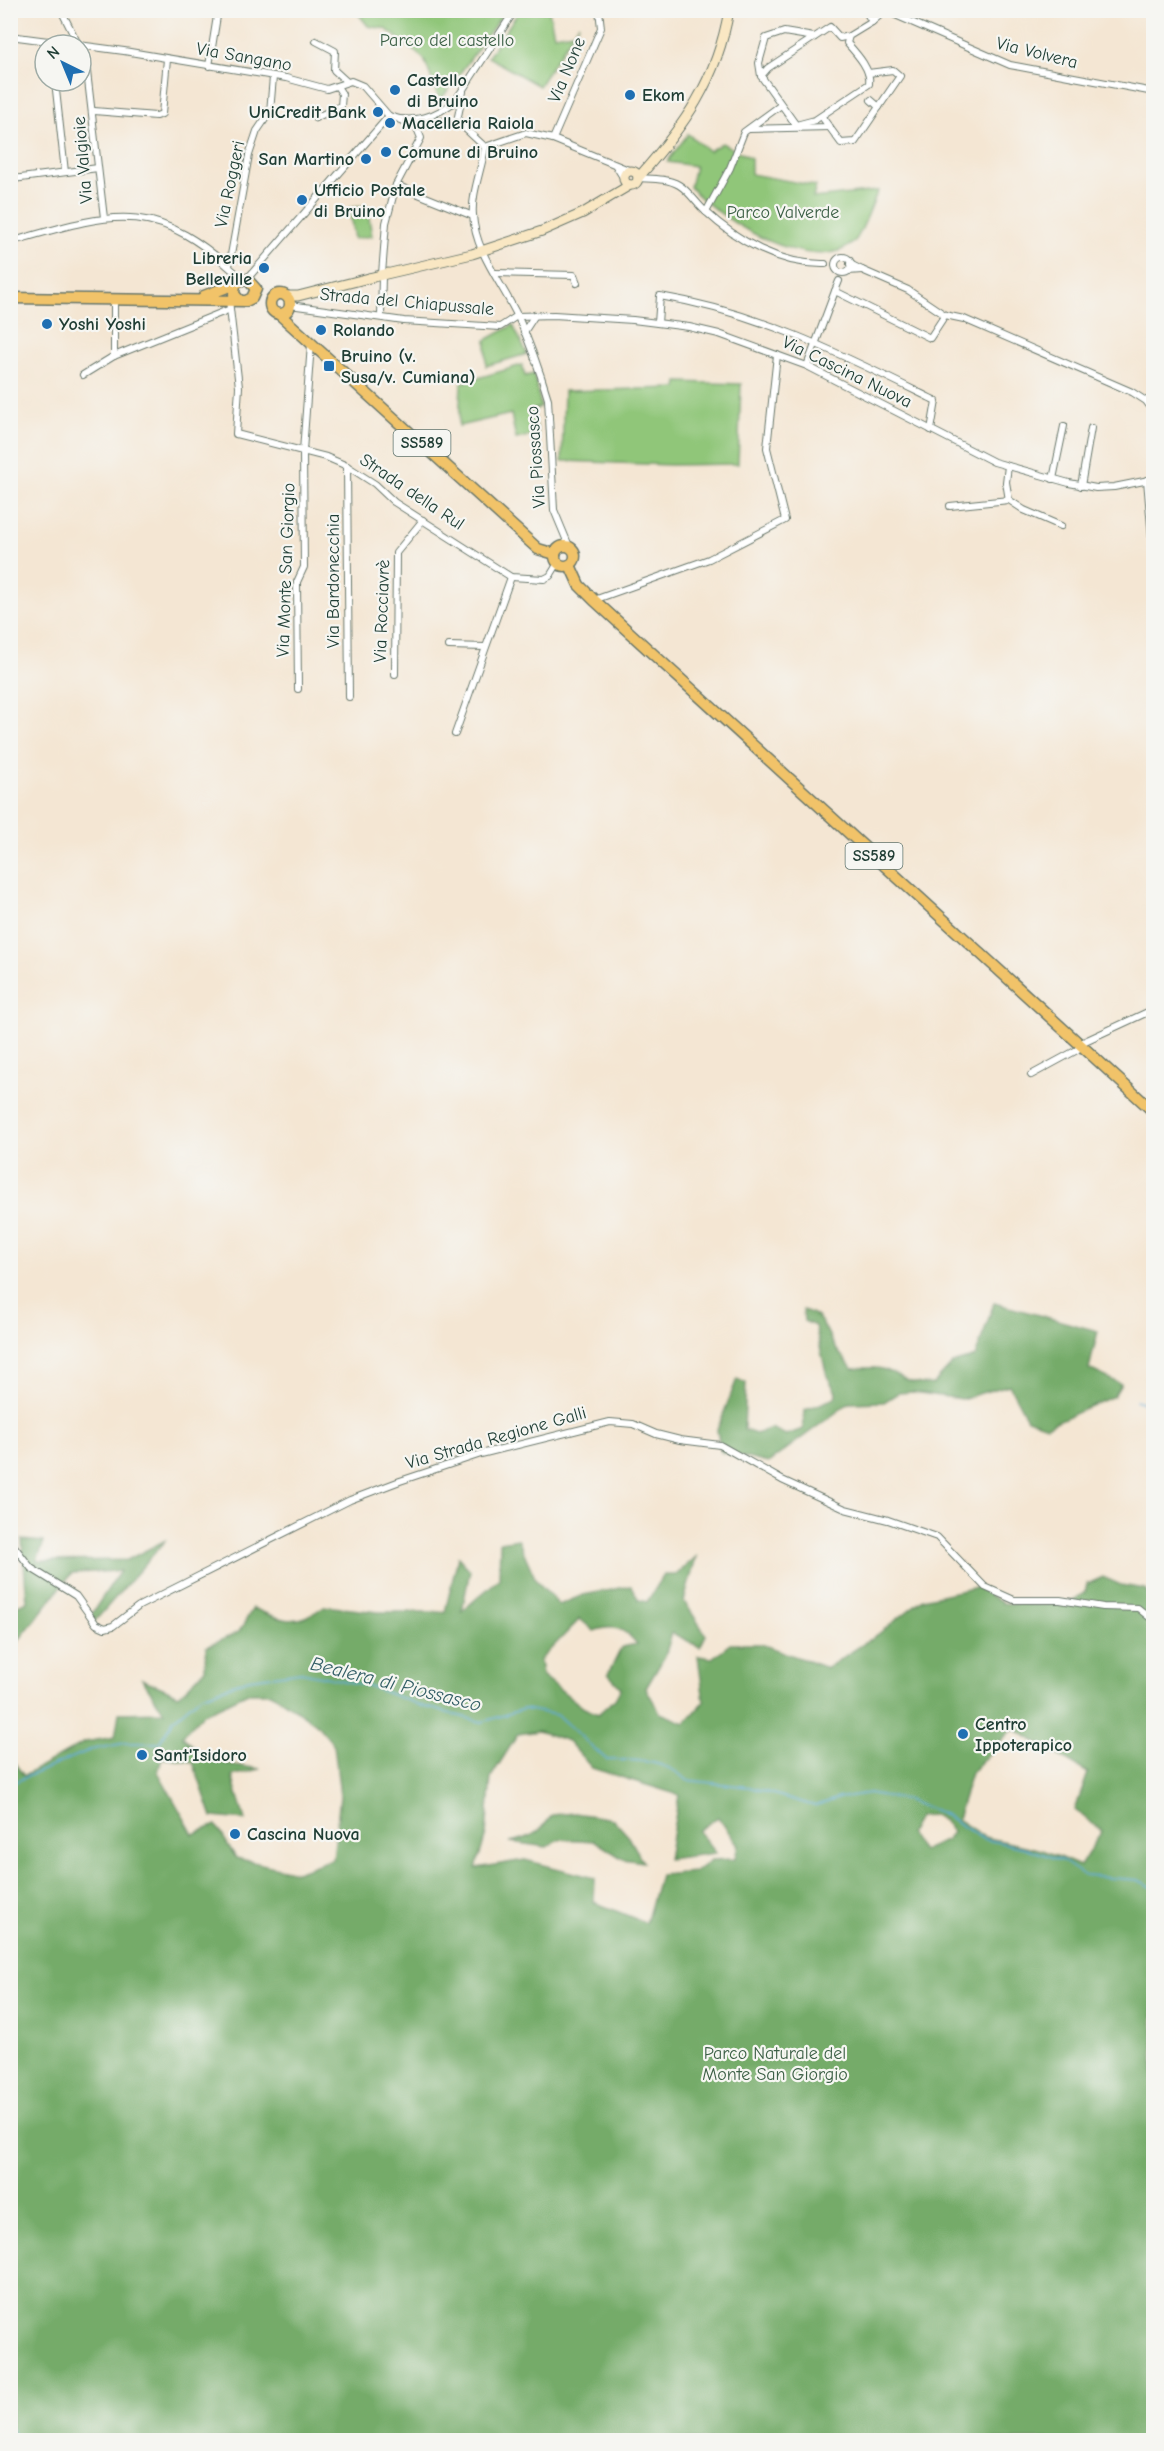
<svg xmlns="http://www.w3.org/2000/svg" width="1164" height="2451" viewBox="0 0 1164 2451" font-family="'Comic Neue',sans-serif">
	<rect width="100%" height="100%" fill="#f6f6f2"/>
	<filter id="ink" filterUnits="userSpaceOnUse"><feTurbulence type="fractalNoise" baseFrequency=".0167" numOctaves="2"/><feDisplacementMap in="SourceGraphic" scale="12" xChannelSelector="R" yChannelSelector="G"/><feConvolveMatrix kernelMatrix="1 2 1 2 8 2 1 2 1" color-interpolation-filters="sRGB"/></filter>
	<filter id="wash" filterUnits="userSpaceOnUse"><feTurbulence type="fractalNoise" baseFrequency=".008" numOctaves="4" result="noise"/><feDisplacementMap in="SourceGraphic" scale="24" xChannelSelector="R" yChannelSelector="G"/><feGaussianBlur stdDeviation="1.35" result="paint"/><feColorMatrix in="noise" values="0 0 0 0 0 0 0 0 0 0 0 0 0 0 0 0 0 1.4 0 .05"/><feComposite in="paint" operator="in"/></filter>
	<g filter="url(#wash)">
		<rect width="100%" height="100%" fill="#f4e6d3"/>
		<g fill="#90c679" stroke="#588256" stroke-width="1.5">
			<polygon points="356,11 505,11 440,101 424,59 386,29 368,26"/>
			<polygon points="519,11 549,11 554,35 574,32 579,24 539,86 488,57"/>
			<path d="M688,134L709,151L722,143L751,158V174L816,186L813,198L878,191C872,203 862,234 854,242C813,279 719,219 690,187L695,166L667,162Z"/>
			<polygon points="367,206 372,236 354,239 349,208"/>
			<polygon points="513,325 527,354 486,366 486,340"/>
			<polygon points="522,365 525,376 534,374 541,407 533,410 538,434 516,439 511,414 459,426 461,383"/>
			<polygon points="678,382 741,384 738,464 671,465 562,461 564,391 677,388"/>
		</g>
		<g fill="#74ab69" stroke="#4a744e" stroke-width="1.5" fill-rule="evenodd">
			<path d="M994,1303L1098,1331L1089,1369L1121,1384L1114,1396L1047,1426L1027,1419L1009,1385L961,1399L913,1392L898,1393L884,1402L849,1403L768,1463L721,1452L717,1430L737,1379L746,1383L744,1430L756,1434L771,1428L786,1435L803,1429L805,1410L835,1398L836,1392L827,1376L815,1326L804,1321L803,1310C826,1316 825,1333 837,1350C842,1357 848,1362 852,1369C860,1368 869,1367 877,1368C897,1370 905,1387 933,1384L952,1364L975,1357Z"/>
			<path d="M518,1539L536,1580L559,1605L583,1595L631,1586L639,1600L647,1602L664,1575H676L696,1557L684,1601L706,1635L700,1647L672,1633L665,1656L646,1688L660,1713L685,1723L704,1702L698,1656L712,1658L730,1644H761L827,1668L877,1635L923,1599L977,1587L1002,1603L1037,1605L1068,1604L1085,1592L1087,1584L1103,1577L1121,1585L1145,1589L1154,1607L1153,2427L1142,2440H11L10,1757L24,1776L85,1742L115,1737L119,1713L164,1712L142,1679L179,1695L205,1670L206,1647L239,1632L253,1608C281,1621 298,1627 324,1606L379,1612H445L458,1557L470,1570L462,1611L499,1579L500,1542ZM580,1619L594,1631C614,1624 624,1628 637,1644L622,1647L608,1674L621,1688L615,1699L598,1714L584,1708L542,1675L540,1660ZM248,1693H271L316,1724L334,1745L340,1796L333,1859L296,1872L236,1858L216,1825L193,1834L158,1772L162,1758L193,1762L212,1817L245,1820L232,1776L260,1769L210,1761L182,1736L203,1714ZM1013,1728L1088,1773L1075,1810L1102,1831L1080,1866L1042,1850L984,1837L957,1819L971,1773ZM538,1731L568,1741L592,1768L679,1795L668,1859L716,1853L698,1831L718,1817L738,1845L735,1859L711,1860L695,1872L660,1875L646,1923L594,1902L595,1878L525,1860L476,1868L486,1834L491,1777L518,1734ZM934,1815L944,1821L952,1832L947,1840L922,1851L909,1833L919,1816Z"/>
			<polygon points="22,1540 44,1542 37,1561 127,1560 166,1540 94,1622 90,1616 120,1571 72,1573 11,1650 11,1608 27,1601"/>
			<path d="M575,1813L613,1819L629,1837L643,1862L623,1859L595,1841L559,1839L547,1847L510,1842C530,1839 541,1832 552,1815Z"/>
		</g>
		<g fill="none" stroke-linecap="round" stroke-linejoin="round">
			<g stroke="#61acd9" stroke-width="1.5">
				<polyline points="1136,1400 1154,1407"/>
				<path d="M10,1784L90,1750L125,1743H159L174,1719L201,1696L249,1679L301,1672L369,1686L422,1706L482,1722L524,1709L557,1715L607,1760C634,1760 667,1759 686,1780L749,1787L815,1806L839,1798L869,1793L906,1800L942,1813L983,1839L1025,1848L1063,1861L1085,1876L1138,1880L1154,1888"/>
				<polyline points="10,2427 19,2440"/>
			</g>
		</g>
	</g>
	<g filter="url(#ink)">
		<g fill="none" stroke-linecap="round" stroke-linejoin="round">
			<g stroke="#6a786c" stroke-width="8">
				<g id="street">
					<polyline points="61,10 78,44"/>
					<polyline points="865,10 872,22"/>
					<polyline points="884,10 1010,65 1154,92"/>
					<polyline points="10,36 124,51 286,78 327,89 351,81 363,86 389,116"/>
					<path d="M849,36L847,43C856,53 872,70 869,84L815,120L796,125L761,76L768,68L830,27L840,38L849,36L872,22L885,11"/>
					<polyline points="316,41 335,51 334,70 346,81"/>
					<polyline points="86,63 104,218"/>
					<polyline points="209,66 218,10"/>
					<polyline points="761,76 759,63 766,38 784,32 814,37"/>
					<polyline points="55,81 65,172"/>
					<polyline points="871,100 879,107"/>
					<polyline points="94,111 156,116 162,114 167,59"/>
					<path d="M389,116C413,125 438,116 456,100L515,10"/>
					<polyline points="822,117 841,143 855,142 900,76 893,70 868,73"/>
					<polyline points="315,118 341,106 342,94 337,86"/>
					<polyline points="400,120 416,126 428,121 457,121 463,92"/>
					<polyline points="457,121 485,147"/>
					<polyline points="416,126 421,138 396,185 473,216"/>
					<polyline points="749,129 830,127"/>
					<polyline points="553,139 601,28 599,10"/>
					<path d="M485,147C482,168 471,195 473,215C475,252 502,283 518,317C530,343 540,372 548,399L554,510L569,546"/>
					<polyline points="485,147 526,133 553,139 631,171"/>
					<polyline points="616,166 624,179"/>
					<path d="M638,178C651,179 667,178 679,185C689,191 696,203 705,211C737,241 780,265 825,264"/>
					<polyline points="13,179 98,168"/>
					<polyline points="706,212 730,168 744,132 781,105"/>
					<path d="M10,242C117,211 156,197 242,279"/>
					<circle cx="843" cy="265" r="8"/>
					<polyline points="229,266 249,155 257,131 270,112 273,77"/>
					<polyline points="862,270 908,290 945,315"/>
					<polyline points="848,271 862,270 850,264"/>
					<polyline points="495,273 574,275 577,283"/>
					<polyline points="382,274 386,223 396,185"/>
					<polyline points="247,279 389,116"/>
					<polyline points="839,281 835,291 930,338 945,315 964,319 1132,392 1146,401 1154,412"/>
					<polyline points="229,300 239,387 236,434 326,457 347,466 375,484 394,502 511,577 544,579 550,576 558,563"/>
					<polyline points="290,305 404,321 500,327 517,316 554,315 633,320 689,327 719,334 807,366 994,462 1069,483 1096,488 1114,487 1154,479"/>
					<polyline points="381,317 382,276"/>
					<path d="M658,323L660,296C762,313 845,356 936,401L931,430"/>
					<polyline points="524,332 535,315"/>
					<polyline points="114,356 114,299"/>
					<polyline points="807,366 835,291"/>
					<polyline points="83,375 114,356 228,310"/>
					<polyline points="347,466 349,697"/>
					<polyline points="1008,466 1006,482 1009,500 1024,510 1061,526"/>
					<polyline points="1053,479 1064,426"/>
					<polyline points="1147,480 1154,562"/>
					<polyline points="1081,486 1091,428"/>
					<polyline points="950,506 1009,500"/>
					<polyline points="594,600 709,559 785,520 767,448 777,355"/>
					<polyline points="449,646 485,647"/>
					<polyline points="395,674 396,553 423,520"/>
					<polyline points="298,689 297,582 304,567 303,451 311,344"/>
					<polyline points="455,734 511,577"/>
					<polyline points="1031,1075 1077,1050 1083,1042 1150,1011 1153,1007"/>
					<polyline points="10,1541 31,1568 76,1596 96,1624 105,1628 113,1626 139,1606 350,1500 400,1481 481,1454 610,1422 633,1424 656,1434 680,1440 720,1445 782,1480 845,1509 888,1520 937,1537 985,1587 1014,1600 1060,1600 1103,1607 1138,1608 1154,1621"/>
				</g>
			</g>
			<g stroke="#6a786c" stroke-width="11">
				<g id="secondary">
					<circle cx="631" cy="178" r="7"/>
					<path d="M638,178C684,126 717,81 729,10"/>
					<polyline points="388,273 369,278 472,254 542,231 583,213 630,185"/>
					<polyline points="286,296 298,296 369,278"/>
				</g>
			</g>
			<g stroke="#6a786c" stroke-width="13">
				<g id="primary">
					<circle cx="280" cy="304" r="10"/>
					<polyline points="204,296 235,284"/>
					<polyline points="10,298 246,301 252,298 256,289 247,279 235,284 234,294 239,300"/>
					<polyline points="279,314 538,549 555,554"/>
					<circle cx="565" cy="556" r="10"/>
					<polyline points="570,565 579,585 594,600 1154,1112"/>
				</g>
			</g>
			<use href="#street" stroke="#fff" stroke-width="6"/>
			<use href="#secondary" stroke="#f9e7c3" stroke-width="9"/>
			<use href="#primary" stroke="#f1c369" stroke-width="10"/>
		</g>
	</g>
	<g fill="#1f6fb2" stroke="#f6f6f2" stroke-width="2">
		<circle cx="395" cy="90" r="6"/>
		<circle cx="630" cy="95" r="6"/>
		<circle cx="378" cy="112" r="6"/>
		<circle cx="390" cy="123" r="6"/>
		<circle cx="386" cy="152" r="6"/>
		<circle cx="366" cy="159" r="6"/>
		<circle cx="302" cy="200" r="6"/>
		<circle cx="264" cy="268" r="6"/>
		<circle cx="47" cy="324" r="6"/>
		<circle cx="321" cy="330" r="6"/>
		<rect x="323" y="360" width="12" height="12" rx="3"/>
		<circle cx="963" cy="1734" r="6"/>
		<circle cx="142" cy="1755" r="6"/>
		<circle cx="235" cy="1834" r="6"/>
	</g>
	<g text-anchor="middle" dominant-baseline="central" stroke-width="4.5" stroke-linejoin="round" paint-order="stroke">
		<g fill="#f6f6f2" stroke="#60746d" stroke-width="1.5">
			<rect x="393.5" y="430" width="57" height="26" rx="4.5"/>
			<rect x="845.5" y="843" width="57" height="26" rx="4.5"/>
		</g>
		<g font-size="16" font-weight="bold" fill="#1f3d34">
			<text x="422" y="443">SS589</text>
			<text x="874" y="856">SS589</text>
		</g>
		<g font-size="18" fill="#3b5f45" stroke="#f6f6f2">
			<text x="447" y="40">Parco del castello</text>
			<text x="783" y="212">Parco Valverde</text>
			<text x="775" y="2053">Parco Naturale del<tspan x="775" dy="21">Monte San Giorgio</tspan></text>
		</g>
		<g font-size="18" fill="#1f3d34" stroke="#f6f6f2">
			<text transform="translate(1037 53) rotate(14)">Via Volvera</text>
			<text transform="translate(244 57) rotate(10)">Via Sangano</text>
			<text transform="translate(567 70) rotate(-67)">Via None</text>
			<text transform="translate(83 160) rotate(-95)">Via Valgioie</text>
			<text transform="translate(230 184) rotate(-78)">Via Roggeri</text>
			<text transform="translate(407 302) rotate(5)">Strada del Chiapussale</text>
			<text transform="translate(847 372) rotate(26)">Via Cascina Nuova</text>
			<text transform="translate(536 457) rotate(-94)">Via Piossasco</text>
			<text transform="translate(412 492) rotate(34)">Strada della Rul</text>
			<text transform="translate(286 570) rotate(-88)">Via Monte San Giorgio</text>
			<text transform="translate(333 581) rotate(-90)">Via Bardonecchia</text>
			<text transform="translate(382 611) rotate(-88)">Via Rocciavrè</text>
			<text transform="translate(496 1438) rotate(-16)">Via Strada Regione Galli</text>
		</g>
		<g font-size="18" font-weight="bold" fill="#1f3d34" stroke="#f6f6f2" text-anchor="start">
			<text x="407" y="80">Castello<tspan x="407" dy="21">di Bruino</tspan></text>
			<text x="642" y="95">Ekom</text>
			<text x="366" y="112" text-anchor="end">UniCredit Bank</text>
			<text x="402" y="123">Macelleria Raiola</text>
			<text x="398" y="152">Comune di Bruino</text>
			<text x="354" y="159" text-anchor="end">San Martino</text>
			<text x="314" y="190">Ufficio Postale<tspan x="314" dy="21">di Bruino</tspan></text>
			<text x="252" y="258" text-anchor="end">Libreria<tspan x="252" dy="21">Belleville</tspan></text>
			<text x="59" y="324">Yoshi Yoshi</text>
			<text x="333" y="330">Rolando</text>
			<text x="341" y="356">Bruino (v.<tspan x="341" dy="21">Susa/v. Cumiana)</tspan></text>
			<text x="975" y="1724">Centro<tspan x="975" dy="21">Ippoterapico</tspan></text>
			<text x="154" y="1755">Sant'Isidoro</text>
			<text x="247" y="1834">Cascina Nuova</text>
		</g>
		<g font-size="20" font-style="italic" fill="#335e66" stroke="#f6f6f2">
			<text transform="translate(396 1684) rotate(14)">Bealera di Piossasco</text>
		</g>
	</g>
	<rect width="1164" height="2451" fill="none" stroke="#f6f6f2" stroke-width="36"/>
	<g transform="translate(63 63) rotate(317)"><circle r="28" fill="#f6f6f2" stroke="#a0aca6" stroke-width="1.5"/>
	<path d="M0-4.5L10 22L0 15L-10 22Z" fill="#1f6fb2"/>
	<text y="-9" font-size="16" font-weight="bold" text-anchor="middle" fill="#1f3d34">N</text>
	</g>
</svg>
